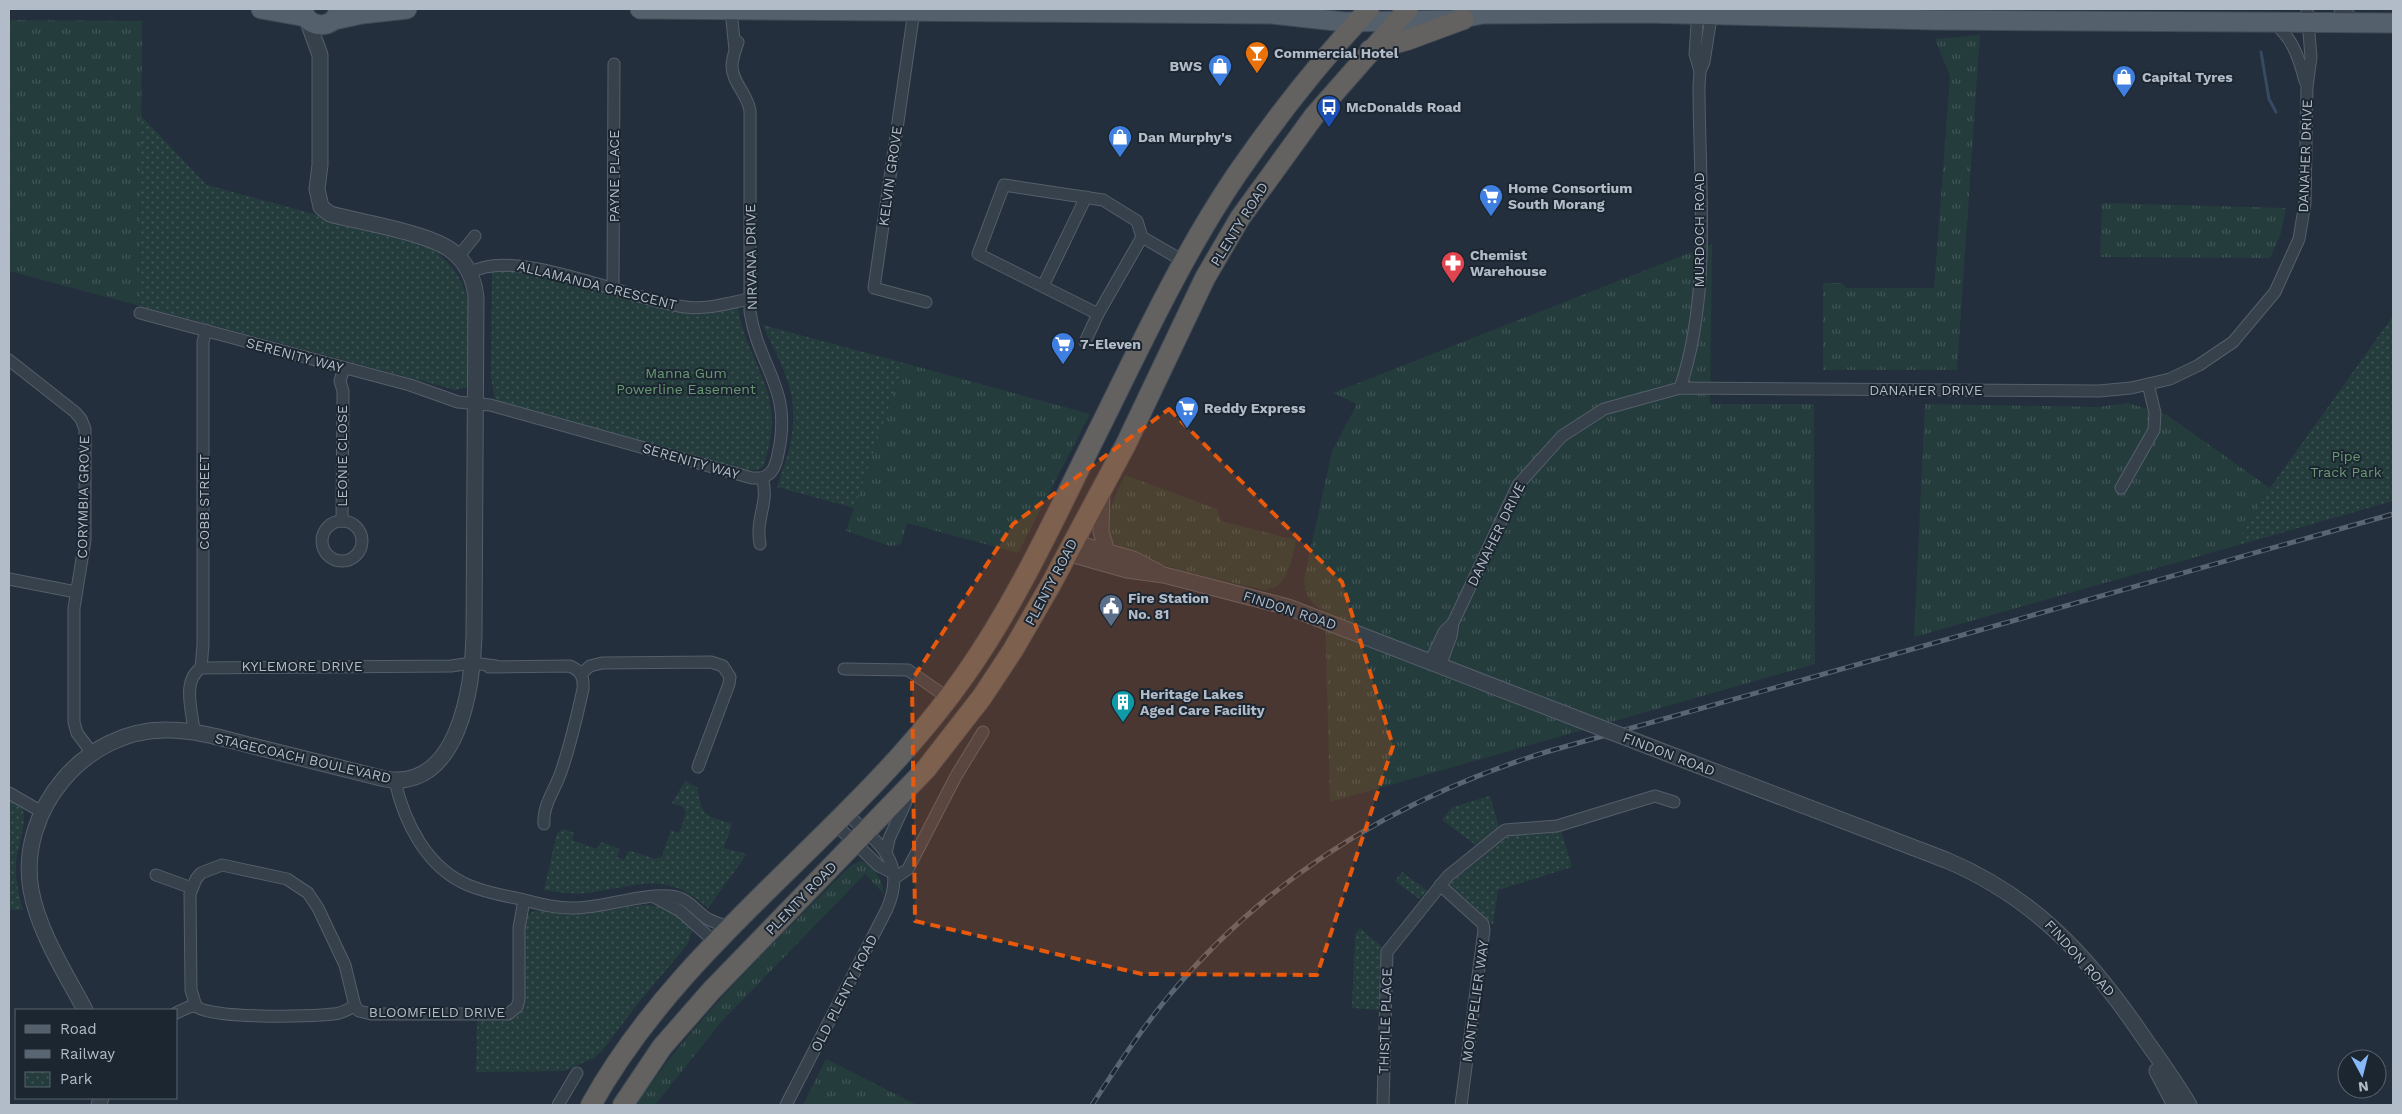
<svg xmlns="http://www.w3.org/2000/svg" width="2402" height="1114" viewBox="0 0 2402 1114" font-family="'Work Sans',sans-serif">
	<defs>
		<pattern id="grass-tufts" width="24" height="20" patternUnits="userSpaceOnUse" patternTransform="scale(1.25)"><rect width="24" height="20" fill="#253c3d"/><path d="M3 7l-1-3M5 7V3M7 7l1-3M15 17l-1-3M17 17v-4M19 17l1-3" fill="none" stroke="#425658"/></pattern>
		<pattern id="park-dots" width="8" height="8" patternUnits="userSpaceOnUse" patternTransform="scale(1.25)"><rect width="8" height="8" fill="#253c3d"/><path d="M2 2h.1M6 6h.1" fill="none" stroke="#425658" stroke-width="1.8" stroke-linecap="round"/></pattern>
	</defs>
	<rect width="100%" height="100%" fill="#232f3c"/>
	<g fill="url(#grass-tufts)">
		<polygon points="9,20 142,21 140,306 9,271"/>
		<polygon points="1980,35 1957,370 1823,370 1823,283 1842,283 1846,288 1934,288 1950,76 1935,39"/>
		<polygon points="2102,203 2286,208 2281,233 2270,258 2100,257"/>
		<path d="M1712,244L1710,404H1814L1815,664L1330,802L1325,612C1311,604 1305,595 1304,579L1332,451L1357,404L1333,393Z"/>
		<polygon points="904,363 1090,414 1018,553 907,523 901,544 890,546 846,531"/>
		<polygon points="2128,403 2167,415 2270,488 2235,546 1914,637 1925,404 2098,407"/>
		<path d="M1125,475L1217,509L1221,521L1296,540C1293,554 1289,578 1277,586C1274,588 1268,589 1265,590C1239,584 1117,559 1108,540C1100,524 1118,490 1125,475Z"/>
		<path d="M860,861C874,862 883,882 884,894L865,874L721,1022L655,1105H636C696,1016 775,942 850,866Z"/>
		<polygon points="826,1059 917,1105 803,1105"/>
	</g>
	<g fill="url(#park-dots)">
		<path d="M141,116L207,185L424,244C449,259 464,277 469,306L468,387L456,390L140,306Z"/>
		<path d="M502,268L545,275L676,311L738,307C743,346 770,378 772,417C773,433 768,450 764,466L758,470H746L495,401L491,377L492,269Z"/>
		<polygon points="2393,316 2393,501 2235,546 2270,488"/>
		<path d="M763,325L904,363L854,508L777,487C786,462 795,436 793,408C792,380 774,351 763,325Z"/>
		<path d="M685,781L697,787C703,818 703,814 732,824L724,848L747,854L708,908C663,869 639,887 587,893C573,895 558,892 544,890L557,833L564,829L574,833L572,840L597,849L601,842L620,849L617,857L624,860L628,852L631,851L656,859L662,856L671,830L679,833L686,813L683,807L672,803Z"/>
		<polygon points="1490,796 1499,827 1477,846 1442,820 1452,807"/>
		<path d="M9,799L22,806C28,826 17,844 16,863C15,880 19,894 23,910H9Z"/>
		<polygon points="1561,831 1572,867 1498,890 1493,925 1449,884 1508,836"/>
		<polygon points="1402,872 1428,891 1419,899 1395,881"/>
		<path d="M643,905C666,905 677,914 693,929L687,945L639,1002L602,1051L594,1058L564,1071L476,1072L477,1020C493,1020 516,1025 523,1008V929C525,921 526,913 535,911C546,908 562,914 574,913C597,913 620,908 643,905Z"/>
		<polygon points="1360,928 1382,947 1379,1010 1352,1008 1355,934"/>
	</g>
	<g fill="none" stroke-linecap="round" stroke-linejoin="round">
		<polyline stroke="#364b63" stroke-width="3" points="2261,52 2269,99 2276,112"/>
		<g stroke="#555e6a" stroke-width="13">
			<g id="minor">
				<polyline points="1698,9 1695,54 1700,71"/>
				<polyline points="2340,9 2357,21"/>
				<polyline points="731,10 735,50"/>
				<polyline points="914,11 874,288 926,302"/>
				<path d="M2272,22C2292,36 2299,58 2305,81"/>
				<path d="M738,42C736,49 732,57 732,66C732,83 748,94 750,111V312C759,369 793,388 778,454C776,465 773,474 762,478C770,502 755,517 760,544"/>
				<polyline points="1142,237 1098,314 978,254 1004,185 1103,200 1137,221 1142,237 1185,262"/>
				<polyline points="458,257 475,236"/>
				<path d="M470,273C514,245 632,301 685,307C706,310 729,303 749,299"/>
				<polyline points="1043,286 1086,197"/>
				<polyline points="613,288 614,64"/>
				<polyline points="140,313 410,385 458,402 490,405 752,478 762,478"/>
				<polyline points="1085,342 1098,314"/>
				<polyline points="9,360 75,412 81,419 85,429 85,540 74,608 74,722 77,733 92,753"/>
				<path d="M1680,388C1712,295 1699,184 1699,86L1700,71L1704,62L1712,11"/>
				<polyline points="2121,488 2154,430 2155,413 2148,384"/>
				<circle cx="342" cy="541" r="20"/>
				<polyline points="342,521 343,391 340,381 344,368"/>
				<polyline points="9,579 76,592"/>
				<polyline points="1430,662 1444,632 1453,623"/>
				<polyline points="1440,666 1451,636 1453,623 1518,485 1562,436 1604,409 1680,388 2099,391 2131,388 2170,379 2199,365 2233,342 2275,292 2299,239 2305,203 2307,87 2311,57 2307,9"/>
				<path d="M489,667L570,666C581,671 584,677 583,689C577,716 571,743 562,769C557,787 542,805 544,824"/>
				<polyline points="201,668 203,645 203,342 206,330"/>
				<polyline points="844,669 908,670 948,698"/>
				<polyline points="581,674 590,666 602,663 711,662 723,666 730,677 729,684 698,767"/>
				<path d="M194,732C193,713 181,681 201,668L451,666L472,663L496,666"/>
				<path d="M395,781C404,822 427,868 468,885C484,892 500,895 516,898C536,903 556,909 576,908C607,907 639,894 670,896C688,897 695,911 708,919C715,923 723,925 730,927"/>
				<polyline points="9,793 42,812"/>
				<polyline points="835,824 879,866 893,873"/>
				<polyline points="886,854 889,839 910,793"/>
				<polyline points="156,875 192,888"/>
				<polyline points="895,878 908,869 956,776 983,732"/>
				<polyline points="1440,885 1483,924 1484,930 1461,1105"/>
				<polyline points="656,898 680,911 716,943"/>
				<polyline points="196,1006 191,990 190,894 196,879 201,873 222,865 287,879 308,893 318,908 345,965 355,1006"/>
				<path d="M176,1013L189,1007L196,1006C208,1019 312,1017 333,1014C341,1014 348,1009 355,1006L359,1011L371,1014H508L517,1007L519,999V928L524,900"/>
				<polyline points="558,1105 577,1073"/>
				<path d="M786,1105L887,909C908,860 878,844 846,813"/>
				<polyline points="1383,1105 1387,952 1448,876 1505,830 1557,826 1655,796 1674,802"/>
			</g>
		</g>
		<g stroke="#555e6a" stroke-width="17">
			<g id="tertiary">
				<polyline points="1102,491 1101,532 1107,551"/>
				<polyline points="1072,542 1133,559 1158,572"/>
				<polyline points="1067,553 1127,570 1164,575 1288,607 1578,719"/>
				<path d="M1674,756L1946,860C2034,897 2089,957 2142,1035C2158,1058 2175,1081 2189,1105"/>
				<path d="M85,1010C65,972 39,933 31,890C17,810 86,728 168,730C197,730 225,739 253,746C297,757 341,768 385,779C458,792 473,687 474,636L476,297C474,279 466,262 452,251C429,233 360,222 330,214L321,207L317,189L320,165V55L307,19"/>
				<polyline points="2157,1071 2175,1105"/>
				<polyline points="99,1105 101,1098"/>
			</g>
		</g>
		<g stroke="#404a55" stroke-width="21">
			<g id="primary">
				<polyline points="261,9 306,17"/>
				<path d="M303,9C306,25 322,29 334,20L340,9"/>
				<polyline points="640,9 1272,14 1345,22 1452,20 1483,14 1644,13 1935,20 2393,23"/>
				<polyline points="334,20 362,14 407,9"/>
			</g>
		</g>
		<g stroke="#424b57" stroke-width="22">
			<g id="trunk">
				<polyline points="1370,50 1407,40 1464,19"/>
				<path d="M591,1105C684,937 855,832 965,675C1020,597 1058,510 1101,425C1143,340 1184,252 1237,174C1277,116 1321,60 1369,9"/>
				<polyline points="623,1105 662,1047 711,991 926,769 982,697 1013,650 1050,586 1126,444 1205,278 1240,218 1314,116 1408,9"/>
			</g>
		</g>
		<use href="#minor" stroke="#37414c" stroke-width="11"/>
		<use href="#tertiary" stroke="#37414c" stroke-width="15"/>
		<use href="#primary" stroke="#54606c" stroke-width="19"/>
		<use href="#trunk" stroke="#636260" stroke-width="20"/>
		<g stroke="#586573" stroke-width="5">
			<path id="rail" d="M1092,1105C1116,1068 1140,1031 1168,997C1267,877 1398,798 1546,752L2393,514"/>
		</g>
		<use href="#rail" stroke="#1c2631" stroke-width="3" stroke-dasharray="9" stroke-linecap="butt"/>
		<g stroke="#555e6a" stroke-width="17" stroke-linecap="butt">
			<polyline id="tertiary-bridge" points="1578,719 1674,756"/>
		</g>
		<use href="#tertiary-bridge" stroke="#37414c" stroke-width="15"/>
	</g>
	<path fill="#e8590c" fill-opacity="0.2" stroke="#e8590c" stroke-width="4" stroke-dasharray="10 6" stroke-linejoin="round" d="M1169,409L1342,582L1393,746L1317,975L1142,974L915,921L912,680L1013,524Z"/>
	<defs>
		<g id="bar-pin" transform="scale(1.25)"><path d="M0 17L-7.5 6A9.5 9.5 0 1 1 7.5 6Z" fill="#e8710a" stroke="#1c2631"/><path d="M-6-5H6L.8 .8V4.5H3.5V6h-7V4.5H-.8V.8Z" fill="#fff"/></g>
		<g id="shop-pin" transform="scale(1.25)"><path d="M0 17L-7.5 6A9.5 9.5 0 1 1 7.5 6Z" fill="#3f7fe0" stroke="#1c2631"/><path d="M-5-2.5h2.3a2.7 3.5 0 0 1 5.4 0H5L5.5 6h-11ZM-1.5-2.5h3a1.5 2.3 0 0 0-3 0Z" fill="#fff"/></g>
		<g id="bus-pin" transform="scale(1.25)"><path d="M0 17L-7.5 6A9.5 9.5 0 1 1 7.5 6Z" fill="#1a4fb4" stroke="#1c2631"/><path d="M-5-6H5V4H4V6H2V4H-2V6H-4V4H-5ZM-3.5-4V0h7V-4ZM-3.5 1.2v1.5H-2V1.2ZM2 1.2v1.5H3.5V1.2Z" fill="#fff"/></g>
		<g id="supermarket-pin" transform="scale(1.25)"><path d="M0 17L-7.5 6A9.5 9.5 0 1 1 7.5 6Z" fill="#3f7fe0" stroke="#1c2631"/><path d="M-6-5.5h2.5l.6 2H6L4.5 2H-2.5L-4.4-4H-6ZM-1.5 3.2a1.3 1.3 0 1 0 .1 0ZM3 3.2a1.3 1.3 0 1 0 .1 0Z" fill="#fff"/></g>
		<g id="pharmacy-pin" transform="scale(1.25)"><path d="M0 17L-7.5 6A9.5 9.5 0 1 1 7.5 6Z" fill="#e0444e" stroke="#1c2631"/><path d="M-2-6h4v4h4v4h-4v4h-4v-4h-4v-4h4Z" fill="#fff"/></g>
		<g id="civic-pin" transform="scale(1.25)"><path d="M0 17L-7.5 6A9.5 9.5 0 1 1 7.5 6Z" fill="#5c6f8a" stroke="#1c2631"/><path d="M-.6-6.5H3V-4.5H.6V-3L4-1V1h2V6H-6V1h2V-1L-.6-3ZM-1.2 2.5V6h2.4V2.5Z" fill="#fff"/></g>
		<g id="building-pin" transform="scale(1.25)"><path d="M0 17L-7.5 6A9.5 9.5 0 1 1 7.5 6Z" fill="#0f9aa8" stroke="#1c2631"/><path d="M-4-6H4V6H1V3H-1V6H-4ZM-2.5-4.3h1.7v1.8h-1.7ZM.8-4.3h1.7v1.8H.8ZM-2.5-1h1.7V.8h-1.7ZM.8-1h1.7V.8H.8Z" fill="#fff"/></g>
	</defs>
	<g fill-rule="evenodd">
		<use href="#bar-pin" x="1257" y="53"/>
		<use href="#shop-pin" x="1220" y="66"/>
		<use href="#shop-pin" x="2124" y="77"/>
		<use href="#bus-pin" x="1329" y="107"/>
		<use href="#shop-pin" x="1120" y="137"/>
		<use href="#supermarket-pin" x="1491" y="196"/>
		<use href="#pharmacy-pin" x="1453" y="263"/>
		<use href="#supermarket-pin" x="1063" y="344"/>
		<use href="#supermarket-pin" x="1187" y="408"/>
		<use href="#civic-pin" x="1111" y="606"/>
		<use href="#building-pin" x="1123" y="702"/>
	</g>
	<g text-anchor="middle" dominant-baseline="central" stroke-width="4" stroke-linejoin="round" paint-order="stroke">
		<g font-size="14" font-weight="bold" fill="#b2bbc8" stroke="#1c2631" text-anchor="start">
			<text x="1274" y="53">Commercial Hotel</text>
			<text x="1202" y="66" text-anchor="end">BWS</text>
			<text x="2142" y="77">Capital Tyres</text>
			<text x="1346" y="107">McDonalds Road</text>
			<text x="1138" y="137">Dan Murphy's</text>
			<text x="1508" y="188">Home Consortium<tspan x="1508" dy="16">South Morang</tspan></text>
			<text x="1470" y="255">Chemist<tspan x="1470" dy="16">Warehouse</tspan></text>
			<text x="1080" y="344">7-Eleven</text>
			<text x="1204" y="408">Reddy Express</text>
			<text x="1128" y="598">Fire Station<tspan x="1128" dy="16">No. 81</tspan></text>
			<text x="1140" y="694">Heritage Lakes<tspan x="1140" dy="16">Aged Care Facility</tspan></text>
		</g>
		<g font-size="14" fill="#b2bbc8" stroke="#1c2631">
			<text transform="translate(2305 156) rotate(-88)">DANAHER DRIVE</text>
			<text transform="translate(614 176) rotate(-90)">PAYNE PLACE</text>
			<text transform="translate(890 176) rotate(-82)">KELVIN GROVE</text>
			<text transform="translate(1239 224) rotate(-58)">PLENTY ROAD</text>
			<text transform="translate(1699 230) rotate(-90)">MURDOCH ROAD</text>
			<text transform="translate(751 257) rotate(-91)">NIRVANA DRIVE</text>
			<text transform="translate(597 285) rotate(14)">ALLAMANDA CRESCENT</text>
			<text transform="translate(295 355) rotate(15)">SERENITY WAY</text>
			<text x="1926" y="390">DANAHER DRIVE</text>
			<text transform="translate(342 456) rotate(-90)">LEONIE CLOSE</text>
			<text transform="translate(691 461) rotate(16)">SERENITY WAY</text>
			<text transform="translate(83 497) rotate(-89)">CORYMBIA GROVE</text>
			<text transform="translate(204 502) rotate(-90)">COBB STREET</text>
			<text transform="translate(1496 534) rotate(-64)">DANAHER DRIVE</text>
			<text transform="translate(1051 582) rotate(-62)">PLENTY ROAD</text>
			<text transform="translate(1290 610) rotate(18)">FINDON ROAD</text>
			<text x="302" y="666">KYLEMORE DRIVE</text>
			<text transform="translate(1669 754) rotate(21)">FINDON ROAD</text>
			<text transform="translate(303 758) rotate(13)">STAGECOACH BOULEVARD</text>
			<text transform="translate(801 898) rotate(-46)">PLENTY ROAD</text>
			<text transform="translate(2080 958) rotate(48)">FINDON ROAD</text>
			<text transform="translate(844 993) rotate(-63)">OLD PLENTY ROAD</text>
			<text transform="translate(1475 1001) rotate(-82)">MONTPELIER WAY</text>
			<text x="437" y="1012">BLOOMFIELD DRIVE</text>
			<text transform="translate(1385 1021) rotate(-88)">THISTLE PLACE</text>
		</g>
		<g font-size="14" fill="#699972" stroke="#1c2631">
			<text x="686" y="373">Manna Gum<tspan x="686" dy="16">Powerline Easement</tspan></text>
			<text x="2346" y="456">Pipe<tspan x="2346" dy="16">Track Park</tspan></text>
		</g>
	</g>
	<rect width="2402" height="1114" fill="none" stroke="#b2bbc8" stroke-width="20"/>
	<rect x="15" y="1009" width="162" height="90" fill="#1c2631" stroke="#58626d"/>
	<rect x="25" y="1025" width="25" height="8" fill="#54606c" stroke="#58626d"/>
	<text x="60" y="1034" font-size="15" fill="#b2bbc8">Road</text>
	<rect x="25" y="1050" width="25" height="8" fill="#586573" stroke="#58626d"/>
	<text x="60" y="1059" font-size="15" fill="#b2bbc8">Railway</text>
	<rect x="25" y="1072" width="25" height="15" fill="url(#park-dots)" stroke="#58626d"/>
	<text x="60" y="1084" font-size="15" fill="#b2bbc8">Park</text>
	<g transform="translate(2362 1074) rotate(173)"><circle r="24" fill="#1c2631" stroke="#58626d"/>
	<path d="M0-4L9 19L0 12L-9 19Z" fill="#86b8f9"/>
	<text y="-8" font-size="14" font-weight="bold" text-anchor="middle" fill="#b2bbc8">N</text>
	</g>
</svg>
